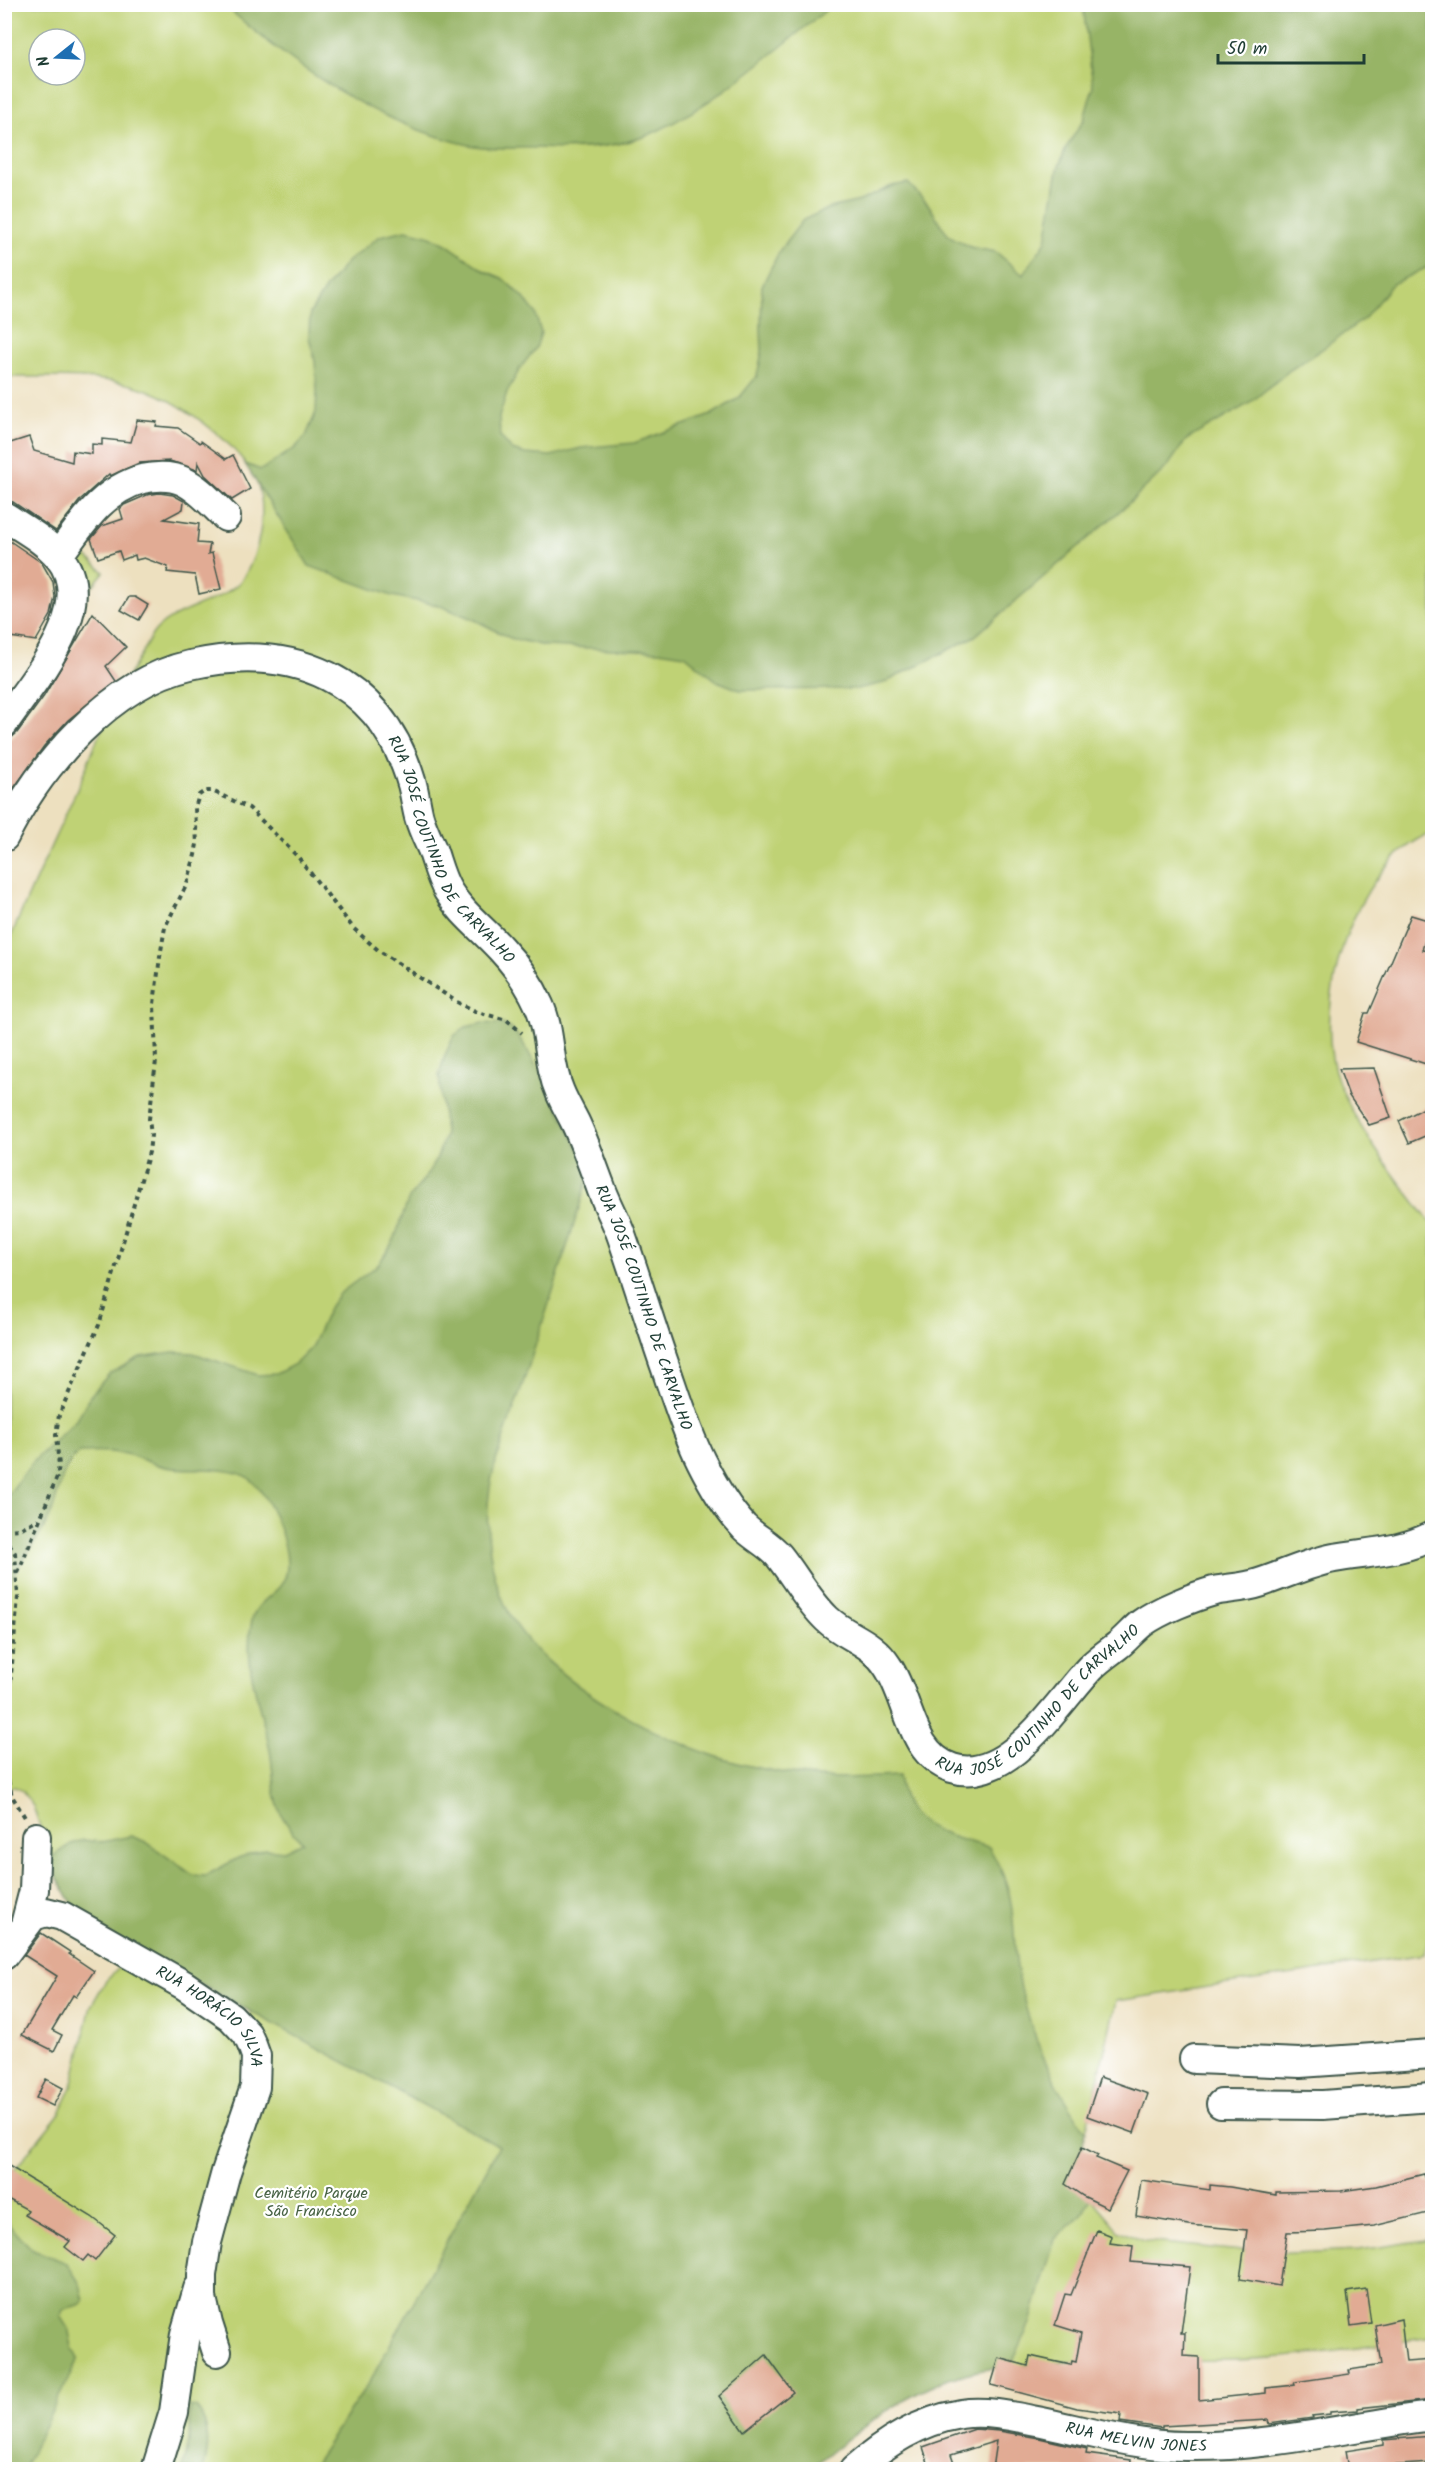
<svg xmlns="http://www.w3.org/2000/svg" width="1437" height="2474" viewBox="0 0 1437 2474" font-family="Kalam,sans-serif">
	<rect width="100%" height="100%" fill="#fff"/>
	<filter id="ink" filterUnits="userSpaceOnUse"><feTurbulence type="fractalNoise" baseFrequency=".0167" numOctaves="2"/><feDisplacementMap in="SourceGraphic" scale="12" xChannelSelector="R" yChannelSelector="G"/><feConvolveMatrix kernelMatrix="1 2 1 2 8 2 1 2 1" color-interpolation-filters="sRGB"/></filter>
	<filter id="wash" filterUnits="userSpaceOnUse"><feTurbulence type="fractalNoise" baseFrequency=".008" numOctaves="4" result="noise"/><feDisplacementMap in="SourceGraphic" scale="24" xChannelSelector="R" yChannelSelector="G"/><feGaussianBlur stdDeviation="1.35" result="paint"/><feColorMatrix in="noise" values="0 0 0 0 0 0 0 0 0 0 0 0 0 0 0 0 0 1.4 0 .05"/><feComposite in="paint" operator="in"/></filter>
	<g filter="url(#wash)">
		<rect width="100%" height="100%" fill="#ede0bf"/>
		<g fill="#bfd275" stroke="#6f8854" stroke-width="1.5" fill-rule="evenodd">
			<path d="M5,5H1432V833C1353,863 1309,1008 1339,1083C1360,1135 1399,1181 1432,1225V1922L1425,1954L1116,2001L1075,2179L1118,2230L1143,2241L1270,2254L1359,2250L1432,2239V2337C1363,2347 1296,2359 1225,2360C1159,2361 1092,2358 1026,2365C1004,2367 980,2368 959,2375C904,2394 853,2432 810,2469H310L314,2462L309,2470L5,2469V2181L60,2113L72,2087L91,2006L105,1982L119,1968L129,1967L141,1970L238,2037L251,2012L115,1938L75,1908L58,1879L33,1806L22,1791L15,1787H5V951C26,899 50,849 73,798C83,778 90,756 99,735C112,705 135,664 152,635C169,608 225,604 243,578C259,554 268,510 257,483C240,443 175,397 135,386C94,375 47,377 5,377ZM39,39H75V75H39Z"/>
			<polygon points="70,541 104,572 72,611"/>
		</g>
		<g fill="#97b466" stroke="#5b784d" stroke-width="1.5">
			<path d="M224,5H833C776,49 723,99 657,131C622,149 576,150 537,148C516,147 490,150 469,145C378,125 293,66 224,5Z"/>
			<polygon points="1083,5 1432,5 1432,265 1392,284 1365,318 1321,350 1290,370 1250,403 1186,440 1168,466 1128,504 975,636 884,683 857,689 740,690 717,681 685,655 659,651 545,646 510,638 475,620 438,605 392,596 309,566 245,464 261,470 294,449 306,436 316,412 317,390 315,361 309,337 310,313 325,289 348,261 380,236 406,230 428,235 446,244 485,271 502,278 523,297 535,312 541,333 536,348 521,367 507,392 499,417 500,436 512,450 525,454 551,456 581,448 634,443 711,415 739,398 757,376 762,352 761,327 762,286 780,250 803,220 829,208 860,201 892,186 908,183 928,204 948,235 970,247 996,252 1023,275 1046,241 1058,169 1066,148 1084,119 1093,87"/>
			<path d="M483,1023C489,1024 496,1023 502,1024C521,1029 530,1060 541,1073L590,1171C570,1239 548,1307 526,1374C515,1409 496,1451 490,1487C484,1525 489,1571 506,1607C541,1683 679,1753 759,1768C778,1772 798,1776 817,1777C844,1779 872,1777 899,1776C901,1785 902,1796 906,1804C921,1832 961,1840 989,1847C997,1861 1004,1874 1008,1889C1015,1914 1013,1942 1017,1967C1026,2026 1052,2083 1086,2131L1075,2179L1091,2198L1083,2213L1055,2239L1030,2323L1011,2366C994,2368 978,2370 961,2375C905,2392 854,2432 810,2469H310L369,2383L499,2146L115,1938L75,1908L58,1879L51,1857L71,1844L83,1840L102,1842L131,1836L146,1842L193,1875L205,1876L238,1858L265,1849L284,1851L302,1842C294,1833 285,1824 280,1812C272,1792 274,1771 270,1750C261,1707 242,1664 252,1620C256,1599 282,1594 286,1574C292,1549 269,1494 250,1479C233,1466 193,1470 173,1468C158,1467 144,1460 130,1455C115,1451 95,1451 80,1452C61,1464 59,1495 51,1514C38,1543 15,1565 5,1594V1499L33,1462L77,1419L90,1396L109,1374L140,1357L173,1352L193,1353L258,1375L276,1374L295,1364L311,1348L330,1306L339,1294L379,1264L394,1240L409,1198L425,1178L437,1158L445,1135L439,1075L445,1055L454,1036L466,1027Z"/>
			<polygon points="5,2221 33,2250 67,2263 80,2284 84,2301 79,2305 63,2309 61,2316 68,2327 72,2347 78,2359 23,2469 5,2469"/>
			<path d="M190,2406L197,2408C210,2426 210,2449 203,2469H183L189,2442Z"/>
		</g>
		<g id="blocks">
			<g fill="#e1ab94">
				<polygon points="137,420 157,422 156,426 178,428 200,443 201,441 226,459 233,455 250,489 232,500 205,475 198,462 197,470 170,461 139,463 110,476 109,474 81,499 56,531 13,502 4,500 4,445 29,437 34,451 72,462 73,451 92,454 92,444 102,445 102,439 131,442"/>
				<polygon points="159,493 173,495 184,501 183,509 164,519 199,524 197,543 210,544 208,554 212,553 221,589 199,594 195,575 167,572 168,567 144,558 136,560 135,555 122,560 119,551 98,558 91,539 102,526 123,519 120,509 124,505 147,495"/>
				<polygon points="4,537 42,563 53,582 55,597 51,615 36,641 4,636"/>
				<polygon points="129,597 135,597 148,605 139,620 121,610"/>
				<polygon points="93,613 126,647 106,666 116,681 68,720 44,746 4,802 4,739 11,738 17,733 44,696"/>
				<polygon points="1411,915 1431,921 1422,950 1432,951 1432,1056 1427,1056 1426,1064 1356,1042 1365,1013 1369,1013"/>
				<polygon points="1374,1068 1391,1118 1369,1125 1349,1096 1339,1069"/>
				<polygon points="1432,1104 1432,1133 1409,1143 1399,1121"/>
				<polygon points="41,1933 70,1952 69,1954 94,1971 76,1997 73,1995 52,2030 62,2035 54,2051 22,2035 57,1976 24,1955"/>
				<polygon points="1100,2077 1148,2094 1134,2133 1087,2116"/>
				<polygon points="46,2079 63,2088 53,2106 36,2098"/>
				<polygon points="1082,2147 1098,2155 1096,2158 1127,2171 1108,2208 1083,2196 1065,2184"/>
				<polygon points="4,2163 92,2217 115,2235 95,2261 88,2255 83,2261 65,2247 70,2241 25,2215 28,2210 4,2197"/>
				<polygon points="1424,2174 1427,2183 1432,2182 1432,2212 1374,2226 1325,2231 1287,2232 1279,2286 1240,2279 1247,2230 1189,2225 1136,2216 1141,2180 1210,2190 1210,2185 1230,2187 1276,2195 1276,2192 1341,2191 1376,2186"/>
				<polygon points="1097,2230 1112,2236 1110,2243 1133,2246 1131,2262 1190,2267 1181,2333 1185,2333 1184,2356 1199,2357 1199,2400 1266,2393 1266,2388 1295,2385 1294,2382 1350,2374 1349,2370 1381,2365 1375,2325 1401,2319 1406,2362 1432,2360 1432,2400 1358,2408 1358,2410 1330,2412 1330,2414 1312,2416 1313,2418 1269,2424 1268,2420 1162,2426 1162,2428 1120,2422 1121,2414 1077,2408 991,2385 999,2358 1028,2366 1030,2356 1071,2365 1072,2361 1076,2362 1081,2333 1055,2325 1065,2294 1071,2295"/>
				<polygon points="1366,2289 1371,2323 1351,2326 1347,2292"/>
				<polygon points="766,2355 793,2392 744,2431 719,2396"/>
				<polygon points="975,2429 999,2431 1039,2438 1087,2449 1086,2454 1131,2460 1130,2469 992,2469 996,2441 951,2455 956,2469 930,2469 923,2447"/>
				<polygon points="1432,2436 1432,2463 1384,2466 1384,2464 1348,2469 1345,2451 1383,2445 1383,2440"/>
			</g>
		</g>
	</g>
	<g filter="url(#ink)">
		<use href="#blocks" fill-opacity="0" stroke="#3e5549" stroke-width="1.5"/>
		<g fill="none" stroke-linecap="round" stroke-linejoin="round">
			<g stroke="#3e5549" stroke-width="32">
				<g id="minor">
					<path d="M4,516C22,528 45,540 59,557C100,607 32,681 4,723"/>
					<path d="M58,556C82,524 101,491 142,479C156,476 170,475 183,481C200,489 213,505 226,517"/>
					<path id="s1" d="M4,837C39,766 110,683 190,665C293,642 381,678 412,784C415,795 416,806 419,817C422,828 427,838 432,849C437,863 440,877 448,891C462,914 483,929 501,949C516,965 530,985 539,1005C552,1033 547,1063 560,1092C564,1102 570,1112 575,1122C585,1143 592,1164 600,1185C606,1203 616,1219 622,1237C637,1280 650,1323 665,1366C676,1398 686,1431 701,1461C712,1483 727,1509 744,1527C755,1538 769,1544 779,1556C795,1576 808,1601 827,1619C847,1638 871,1640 888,1667C910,1700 910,1754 952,1768C1008,1786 1059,1700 1091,1667C1099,1659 1108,1653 1117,1646C1126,1639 1133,1630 1142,1623C1160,1610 1193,1597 1214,1591C1229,1588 1244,1588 1259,1583C1284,1575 1308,1563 1334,1558C1368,1552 1401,1552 1432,1536"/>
					<polyline points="25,1925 34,1890 36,1837"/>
					<path id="s2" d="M4,1955L33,1916L46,1912L62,1916L184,1985L231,2017L247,2034L252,2045L256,2056L255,2087L226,2172L207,2242L202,2275V2298L208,2324L217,2352"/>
					<polyline points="1194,2059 1300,2063 1432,2054"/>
					<polyline points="1221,2104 1323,2105 1432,2097"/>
					<polyline points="156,2470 174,2412 185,2334 198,2289"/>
					<path id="s3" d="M854,2470C885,2443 919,2421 961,2414C987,2410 1016,2417 1042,2422C1089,2432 1137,2446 1185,2446C1268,2448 1350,2426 1432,2416"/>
				</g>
			</g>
			<g stroke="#3e5549" stroke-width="4" stroke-dasharray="4.5 4.5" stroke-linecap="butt">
				<polyline points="4,1530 20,1529 38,1519"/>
				<polyline points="4,1537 15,1553 18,1597 4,1753"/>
				<polyline points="18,1573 57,1477 59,1466 56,1435 59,1415 99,1325 149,1152 151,1135 149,1119 156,1061 154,1004 160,957 165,927 187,884 195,855 197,844 195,808 199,795 205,791 212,791 249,808 298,857 354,929 378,950 457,1002 477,1012 507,1020 522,1033"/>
				<polyline points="4,1763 12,1796 26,1819"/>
			</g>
			<use href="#minor" stroke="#fff" stroke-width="28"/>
		</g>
	</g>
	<g text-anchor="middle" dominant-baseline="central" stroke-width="4.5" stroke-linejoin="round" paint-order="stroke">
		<g font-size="16" fill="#1f3d34" stroke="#fff">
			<text stroke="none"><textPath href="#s1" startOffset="621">RUA JOSÉ COUTINHO DE CARVALHO</textPath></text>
			<text stroke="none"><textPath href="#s1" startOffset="1124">RUA JOSÉ COUTINHO DE CARVALHO</textPath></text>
			<text stroke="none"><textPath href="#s1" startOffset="1806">RUA JOSÉ COUTINHO DE CARVALHO</textPath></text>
			<text stroke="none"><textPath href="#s2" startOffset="261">RUA HORÁCIO SILVA</textPath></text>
			<text stroke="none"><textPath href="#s3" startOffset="300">RUA MELVIN JONES</textPath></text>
		</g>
		<g font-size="16" fill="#476244" stroke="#fff">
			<text x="311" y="2193">Cemitério Parque<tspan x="311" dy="18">São Francisco</tspan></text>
		</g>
	</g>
	<rect width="1437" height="2474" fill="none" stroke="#fff" stroke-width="24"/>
	<g transform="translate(57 57) rotate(252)"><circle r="28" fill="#ffffff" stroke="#a5b1ae" stroke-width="1.5"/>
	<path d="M0-4.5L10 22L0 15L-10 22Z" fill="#1f6fb2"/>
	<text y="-9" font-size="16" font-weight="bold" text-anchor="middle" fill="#1f3d34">N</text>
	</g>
	<path d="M1218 54v9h146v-9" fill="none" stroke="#1f3d34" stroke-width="3"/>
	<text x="1227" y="54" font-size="18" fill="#1f3d34" stroke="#ffffff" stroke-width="4.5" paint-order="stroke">50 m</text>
</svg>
